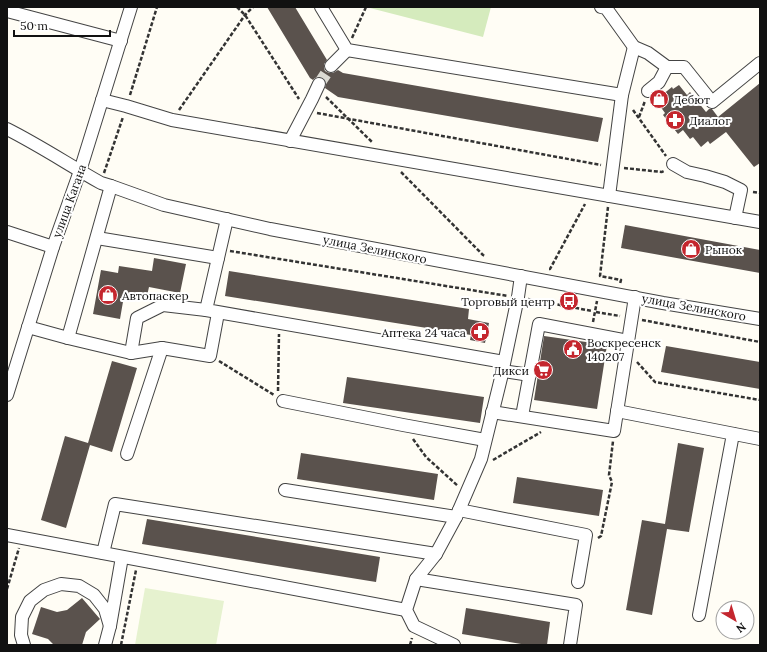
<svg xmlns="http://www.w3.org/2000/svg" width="767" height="652" viewBox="0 0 767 652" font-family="Lora,serif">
	<rect width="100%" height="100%" fill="#fffdf5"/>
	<polygon fill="#d5ebbd" points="366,7 491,7 483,37"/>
	<polygon fill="#e6f2cf" points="145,588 224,601 216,645 135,645"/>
	<g fill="#5a524d">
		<polygon points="267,7 295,7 327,60 324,64 324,68 325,71 329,73 333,73 338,70 343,73 603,118 598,142 338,97 325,88 326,83 325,80 322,77 318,77 315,78 313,80 310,78"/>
		<polygon points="760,83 760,163 754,167 726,132 710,144 708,141 701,147 693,137 690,139 683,130 678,134 663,115 665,113 657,102 664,97 662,95 672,87 673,89 679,85 687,95 690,92 706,112 709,109 712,109 718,117"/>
		<polygon points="625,225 760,250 760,273 621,248"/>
		<polygon points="154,258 186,264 180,293 149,287 146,300 124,296 120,319 93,314 101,270 118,273 119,266 152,271"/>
		<polygon points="229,271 469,309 468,319 489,323 485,343 470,340 471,335 225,296"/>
		<polygon points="544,336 607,345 597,409 534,400"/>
		<polygon points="666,346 760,362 760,389 661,372"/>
		<polygon points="112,361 137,368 112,452 90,445 66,528 41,520 65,436 88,443"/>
		<polygon points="347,377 484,397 480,423 343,403"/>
		<polygon points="678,443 704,448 689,532 667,529 652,615 626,610 642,520 665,524"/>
		<polygon points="301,453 438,474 434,500 297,479"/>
		<polygon points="517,477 603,490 599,516 513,503"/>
		<polygon points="147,519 380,557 376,582 142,544"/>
		<polygon points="82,598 100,619 86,632 82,645 54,645 48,639 32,634 41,607 57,612 67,610"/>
		<polygon points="466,608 550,622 547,645 527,645 462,634"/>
	</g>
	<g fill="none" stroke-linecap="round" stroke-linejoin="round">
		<polyline stroke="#dbdad3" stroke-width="12" stroke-dasharray="12 6" stroke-linecap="butt" points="319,84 331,66"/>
		<g stroke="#444" stroke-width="14">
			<g id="minor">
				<polyline points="321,7 347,50 622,95 634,47"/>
				<polyline points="601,7 606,8 634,47 648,53 667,67 684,67 712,102 760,63"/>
				<polyline points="7,11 121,41"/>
				<polyline points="331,66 347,50"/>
				<polyline points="648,91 659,82 667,67"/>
				<polyline points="102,100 126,106 172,120 760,222"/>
				<path d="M7,129C39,145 69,165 101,183L111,186L164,205L270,229L663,303L760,319"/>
				<polyline points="290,141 312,99 319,84"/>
				<polyline points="673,164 687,172 705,176 725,182 741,190 735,218"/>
				<polyline points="609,196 622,95"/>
				<polyline points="227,219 206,310 504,362"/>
				<polyline points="7,232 53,247"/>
				<polyline points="97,238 218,258"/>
				<polyline points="28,327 68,338 131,353 162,348 210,356 218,313"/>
				<polyline points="68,338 111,186"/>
				<polyline points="131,353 137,318 163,305 206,310"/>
				<polyline points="503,371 530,375"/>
				<polyline points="7,395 53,247 80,171 131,7"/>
				<polyline points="283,401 403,425 485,440"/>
				<polyline points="617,411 760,439"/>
				<polyline points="492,412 614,431 635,297"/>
				<polyline points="522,416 539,324 628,341"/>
				<polyline points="127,454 162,348"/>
				<polyline points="285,490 456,517"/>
				<polyline points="459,510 586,535 578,582"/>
				<polyline points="7,535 406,610"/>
				<polyline points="103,553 115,504 436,554"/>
				<polyline points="416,579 576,605 570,645"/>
				<polyline points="699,615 733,434"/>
				<polyline points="24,645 21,635 22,617 30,601 44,590 61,584 79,586 94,595 105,609 110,626"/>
				<polyline points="105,645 110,626 122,557"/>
				<polyline points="454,645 414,626 406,610 416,579 436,554 456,517 481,459 501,378 518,297 521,276"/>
			</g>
		</g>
		<g stroke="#333" stroke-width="2.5" stroke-dasharray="4 2" stroke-linecap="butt">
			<polyline points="237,7 245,15 299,99"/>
			<polyline points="352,38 366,7"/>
			<polyline points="130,95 157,7"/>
			<polyline points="326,97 373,143"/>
			<polyline points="179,110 245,15 253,7"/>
			<polyline points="633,110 666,156"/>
			<polyline points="317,113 601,165"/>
			<polyline points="639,117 645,101"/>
			<polyline points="624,168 662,172 664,171"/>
			<polyline points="401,172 483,255 485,256"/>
			<polyline points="104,173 123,117"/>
			<polyline points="753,192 760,193"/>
			<polyline points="608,207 600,276 621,280 620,284"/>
			<polyline points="230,251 508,296"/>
			<polyline points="549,269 550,269 585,204"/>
			<polyline points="528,299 592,311"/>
			<polyline points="596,312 620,316"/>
			<polyline points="642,320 760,342"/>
			<polyline points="593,322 597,301"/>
			<polyline points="219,361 274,395"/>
			<polyline points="637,362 655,382 760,400"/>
			<polyline points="278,391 279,334"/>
			<polyline points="413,439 426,457 458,486"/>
			<polyline points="493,460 541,432"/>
			<polyline points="598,538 601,536 612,482 609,475 613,441"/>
			<polyline points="7,589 19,548"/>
			<polyline points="121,645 136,570"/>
			<polyline points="410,645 412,638"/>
		</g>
		<use href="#minor" stroke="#fff" stroke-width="12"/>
	</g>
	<defs>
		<g id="shop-disc" transform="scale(1)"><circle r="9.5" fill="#c4262e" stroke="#fff"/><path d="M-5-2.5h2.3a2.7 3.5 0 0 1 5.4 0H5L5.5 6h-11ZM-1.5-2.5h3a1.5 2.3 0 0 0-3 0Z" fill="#fff"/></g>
		<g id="pharmacy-disc" transform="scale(1)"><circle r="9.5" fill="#c4262e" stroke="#fff"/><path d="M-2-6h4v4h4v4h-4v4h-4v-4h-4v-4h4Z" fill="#fff"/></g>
		<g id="bus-disc" transform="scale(1)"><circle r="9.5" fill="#c4262e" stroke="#fff"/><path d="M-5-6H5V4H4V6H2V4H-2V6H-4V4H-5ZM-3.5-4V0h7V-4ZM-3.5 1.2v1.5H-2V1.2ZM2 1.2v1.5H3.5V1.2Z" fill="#fff"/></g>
		<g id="civic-disc" transform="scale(1)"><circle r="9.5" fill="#c4262e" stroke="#fff"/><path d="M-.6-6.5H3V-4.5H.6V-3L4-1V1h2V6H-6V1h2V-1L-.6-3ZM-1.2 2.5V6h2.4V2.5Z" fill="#fff"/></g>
		<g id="supermarket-disc" transform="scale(1)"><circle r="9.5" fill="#c4262e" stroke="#fff"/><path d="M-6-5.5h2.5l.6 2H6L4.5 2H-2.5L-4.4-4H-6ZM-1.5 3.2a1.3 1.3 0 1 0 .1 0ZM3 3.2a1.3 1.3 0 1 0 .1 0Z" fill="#fff"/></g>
	</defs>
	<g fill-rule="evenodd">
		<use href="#shop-disc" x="659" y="99"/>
		<use href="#pharmacy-disc" x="675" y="120"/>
		<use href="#shop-disc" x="691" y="249"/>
		<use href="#shop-disc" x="108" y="295"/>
		<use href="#bus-disc" x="569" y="301"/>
		<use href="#pharmacy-disc" x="480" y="332"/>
		<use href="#civic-disc" x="573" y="349"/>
		<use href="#supermarket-disc" x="543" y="370"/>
	</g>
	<g text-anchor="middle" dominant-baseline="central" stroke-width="4" stroke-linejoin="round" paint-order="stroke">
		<g font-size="12" fill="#111" stroke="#fff" text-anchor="start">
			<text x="673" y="99">Дебют</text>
			<text x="689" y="120">Диалог</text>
			<text x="705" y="249">Рынок</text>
			<text x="122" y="295">Автопаскер</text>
			<text x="555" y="301" text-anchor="end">Торговый центр</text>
			<text x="466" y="332" text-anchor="end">Аптека 24 часа</text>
			<text x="587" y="342">Воскресенск<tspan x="587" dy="14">140207</tspan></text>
			<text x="529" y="370" text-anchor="end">Дикси</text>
		</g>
		<g font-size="12" fill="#111" stroke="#fff">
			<text transform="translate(69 201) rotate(-70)">улица Кагана</text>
			<text transform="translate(375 249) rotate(11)">улица Зелинского</text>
			<text transform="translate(694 307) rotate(10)">улица Зелинского</text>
		</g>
	</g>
	<rect width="767" height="652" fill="none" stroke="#111111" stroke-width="16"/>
	<g transform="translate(735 620) rotate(142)"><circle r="19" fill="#ffffff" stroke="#a0a0a0"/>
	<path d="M0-3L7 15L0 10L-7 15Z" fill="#c4262e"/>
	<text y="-6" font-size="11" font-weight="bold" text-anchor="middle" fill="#111111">N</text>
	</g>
	<path d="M14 30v6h96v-6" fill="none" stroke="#111111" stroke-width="2"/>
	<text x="20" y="30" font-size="12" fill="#111111" stroke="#ffffff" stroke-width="3" paint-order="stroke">50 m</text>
</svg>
